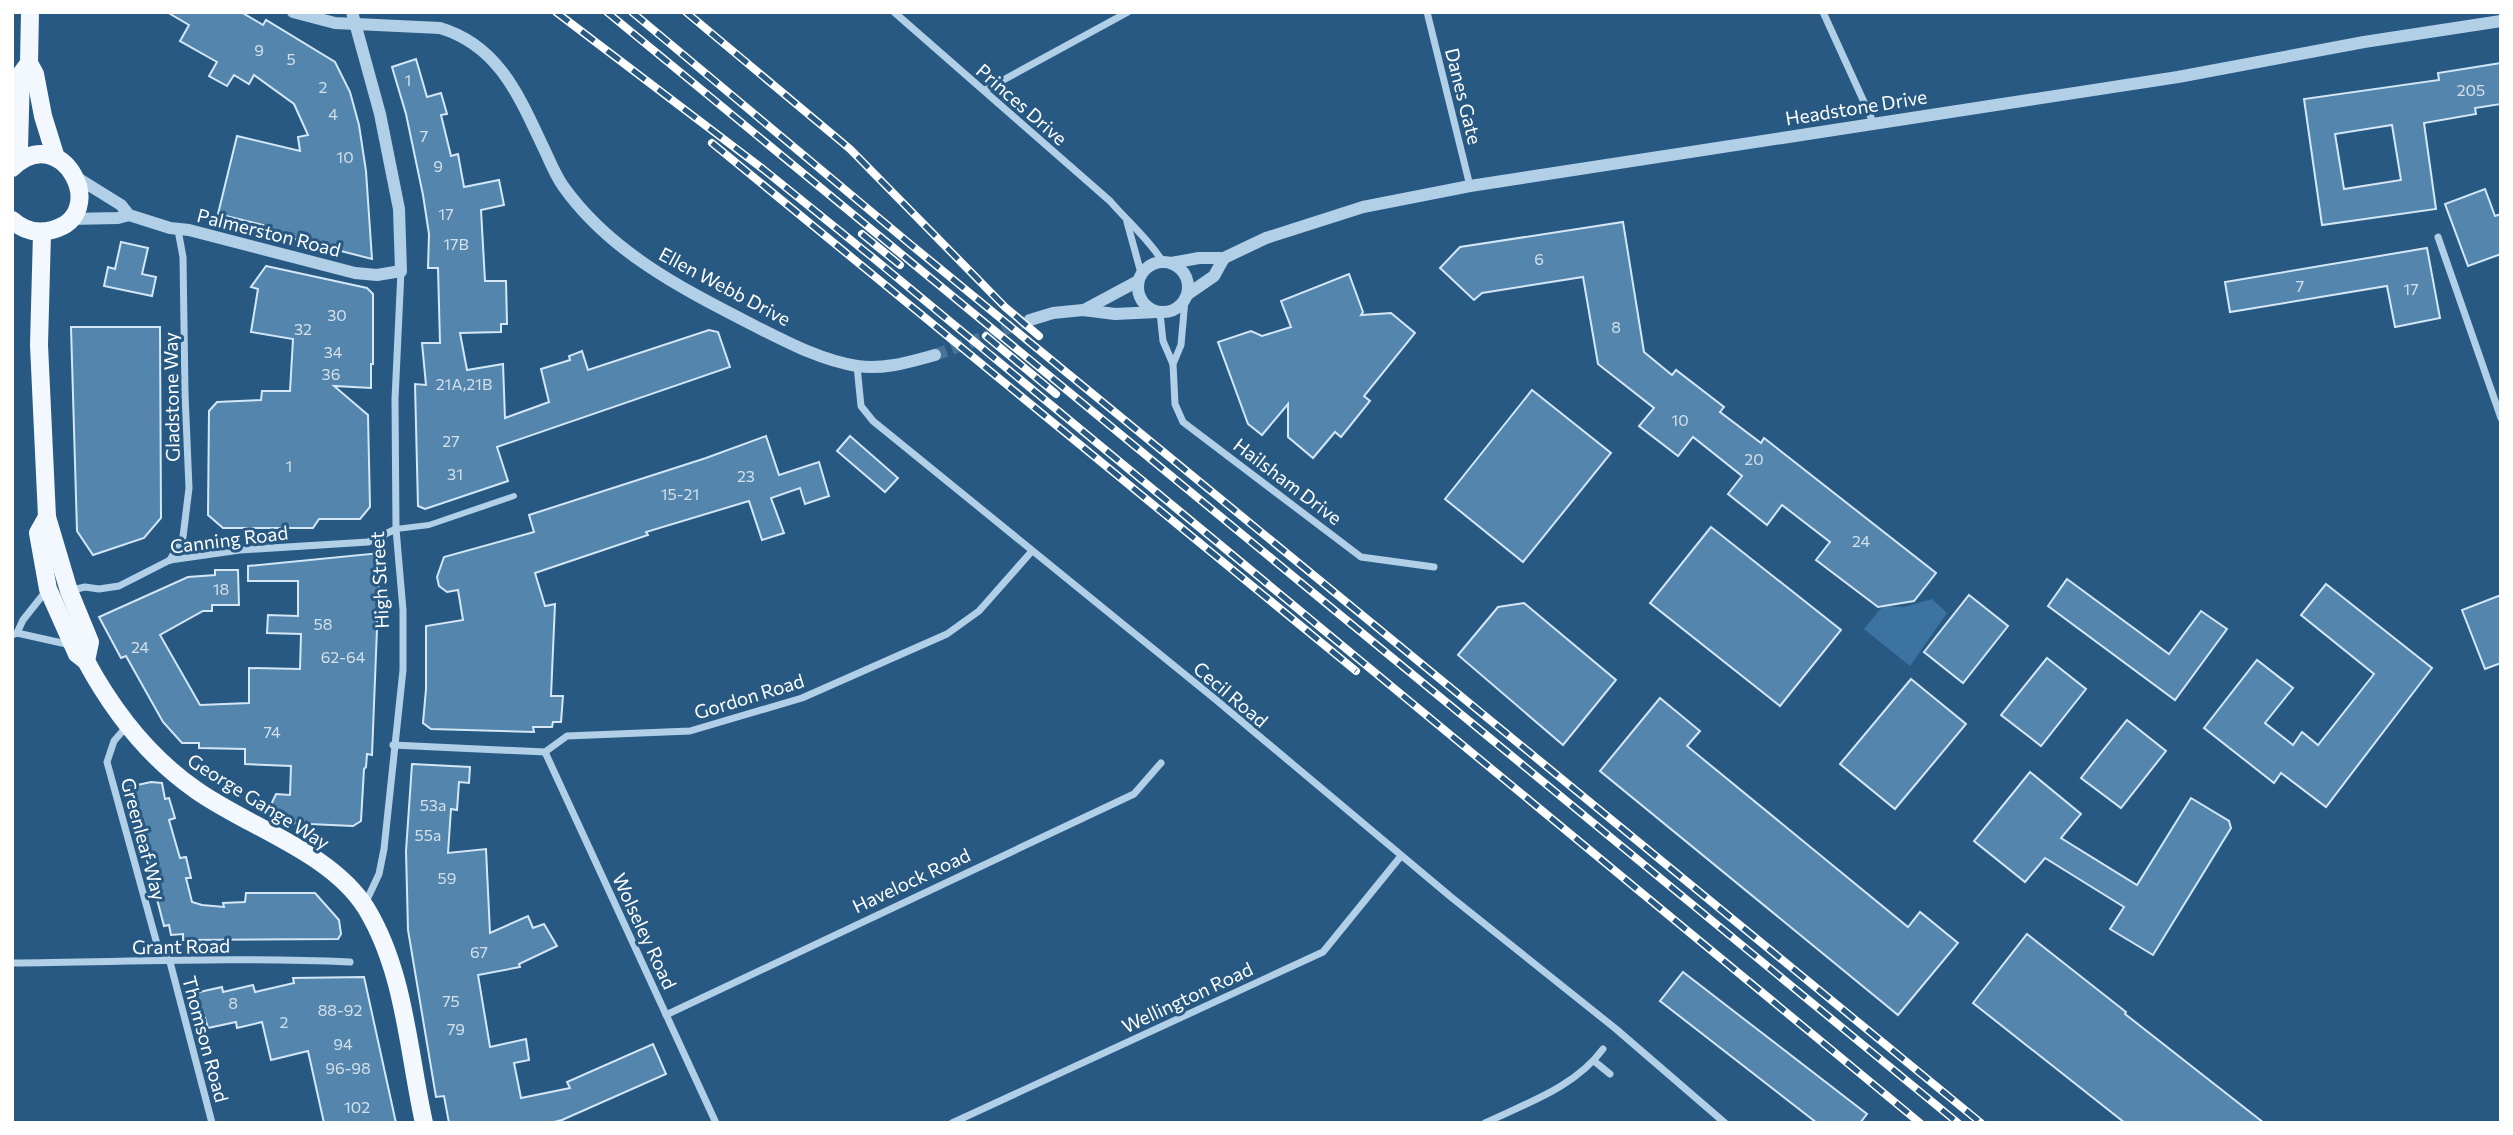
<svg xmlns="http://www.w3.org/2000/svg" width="2513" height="1135" viewBox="0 0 2513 1135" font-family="Commissioner,sans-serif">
	<rect width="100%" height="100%" fill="#285983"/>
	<polygon fill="#3c73a0" points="1932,599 1947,613 1910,666 1864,629 1883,606 1904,607"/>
	<g fill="#5485ad" stroke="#d4e7f6" stroke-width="2" fill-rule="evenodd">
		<polygon points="167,12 241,12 263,25 266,20 335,62 350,92 359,125 366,171 372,259 263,231 263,225 218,214 237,136 300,151 298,137 308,135 294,104 254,75 249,84 234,75 227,86 209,76 217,62 180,41 189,25"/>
		<polygon points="416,59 427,97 441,93 447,114 441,115 451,156 458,154 464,187 499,180 504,205 481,210 485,281 506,281 507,324 501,324 501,332 460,333 467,370 503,364 505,418 549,402 541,369 570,360 569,356 582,351 588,370 709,330 718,332 730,367 497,447 508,481 425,509 418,506 415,384 426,385 422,343 440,343 438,268 428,268 429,234 423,195 406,114 392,67"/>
		<path d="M2501,63V104L2475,108L2476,114L2424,123L2436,209L2322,225L2304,99L2439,80L2438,73ZM2392,125L2401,180L2344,189L2335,134Z"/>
		<polygon points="2485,189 2495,216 2501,214 2501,254 2468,266 2445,204"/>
		<polygon points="1623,222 1644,352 1672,375 1676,370 1724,407 1720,412 1761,443 1764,438 1936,573 1914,601 1878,607 1816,560 1830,542 1782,505 1767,525 1728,494 1742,476 1693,437 1678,456 1639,426 1654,408 1598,364 1583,277 1482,293 1474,300 1440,268 1460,247"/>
		<polygon points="121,242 148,248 142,274 156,277 152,296 104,286 108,267 115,269"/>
		<polygon points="2427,248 2440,318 2395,327 2387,286 2230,312 2225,282"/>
		<polygon points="266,266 367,288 373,294 373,364 371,364 371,388 334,386 368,415 370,507 360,519 319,519 313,528 223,528 208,515 209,411 217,402 261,400 262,391 290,391 293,339 251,332 258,289 251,287"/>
		<polygon points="1349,274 1363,312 1361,315 1391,313 1415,333 1364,396 1370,401 1341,437 1335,432 1313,458 1288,437 1288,404 1262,435 1248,424 1218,342 1251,331 1262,336 1291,327 1281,301"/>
		<polygon points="71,327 160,327 161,518 144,538 93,555 77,531"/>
		<polygon points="1532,390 1611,453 1523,562 1445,499"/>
		<polygon points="766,436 779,475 819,462 829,496 805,504 800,488 771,498 784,533 762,540 749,501 646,532 648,535 535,573 545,606 555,604 551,696 563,696 561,722 553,722 552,727 533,727 534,732 431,729 423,723 426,689 426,626 463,620 458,590 447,592 439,586 437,577 444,557 534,532 529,515 706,458"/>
		<polygon points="850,436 898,478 885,492 837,451"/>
		<polygon points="1711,527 1841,630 1780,706 1650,603"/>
		<polygon points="380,553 372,755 367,754 366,767 364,769 361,821 353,826 288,823 269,809 276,794 290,795 291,766 245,764 245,749 199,748 199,743 182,743 163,722 126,656 121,658 99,617 188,577 215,575 215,570 238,570 239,605 212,605 212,611 203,611 160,635 200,705 249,703 249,668 300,669 301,634 267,633 268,615 298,616 298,581 248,581 248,566"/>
		<polygon points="2067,579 2169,654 2201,611 2227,629 2175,700 2048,606"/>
		<polygon points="2326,584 2432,668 2326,807 2281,773 2274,783 2204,728 2257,660 2293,688 2265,723 2293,745 2302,732 2318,745 2374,674 2301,615"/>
		<polygon points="1969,595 2008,626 1963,683 1924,652"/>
		<polygon points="2501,595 2501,663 2485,669 2462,610"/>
		<polygon points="1524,603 1616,680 1563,745 1458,655 1498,607"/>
		<polygon points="2047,658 2086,689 2041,746 2001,715"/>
		<polygon points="1911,679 1966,724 1895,809 1840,764"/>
		<polygon points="1660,698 1700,731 1687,746 1908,927 1920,912 1958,943 1898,1015 1600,771"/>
		<polygon points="2127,720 2166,751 2121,808 2081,778"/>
		<polygon points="412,764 470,767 469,783 459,782 457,810 451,809 448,853 486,849 490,933 528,916 533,928 544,924 557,946 519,964 520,967 478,975 490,1047 526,1039 529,1060 514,1063 521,1098 570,1088 567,1082 653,1044 666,1074 562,1120 550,1123 449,1123 444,1096 436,1097 408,930 406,851"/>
		<polygon points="2030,772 2081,814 2061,838 2137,885 2191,798 2229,821 2231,828 2153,955 2110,929 2124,907 2045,858 2025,882 1974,841"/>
		<polygon points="151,782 162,783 165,799 169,798 175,818 169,820 180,858 186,857 191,878 186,878 192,902 202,905 224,907 223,903 245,902 246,893 315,893 339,920 341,934 338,939 183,940 183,934 171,935 169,925 164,926 128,787"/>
		<polygon points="2027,934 2126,1012 2125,1014 2264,1123 2125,1123 1973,1003"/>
		<polygon points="1683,972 1867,1114 1860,1123 1817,1123 1660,1001"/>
		<polygon points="364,977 396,1123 324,1123 308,1051 271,1060 262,1022 237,1028 236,1022 208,1028 205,1018 201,1019 195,993 222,987 223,992 253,985 255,992 294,983 293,978"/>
	</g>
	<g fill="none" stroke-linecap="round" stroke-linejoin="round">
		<polyline stroke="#487296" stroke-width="12" stroke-dasharray="12 6" stroke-linecap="butt" points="935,355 1030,320"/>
		<polyline stroke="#b1cfe7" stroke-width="6" points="396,529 429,525 514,496"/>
		<g stroke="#b1cfe7" stroke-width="7">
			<path d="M894,12L1110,201C1128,222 1148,238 1163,262"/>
			<polyline points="1427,12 1470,186"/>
			<polyline points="1823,12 1874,124"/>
			<polyline points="985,90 1128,12"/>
			<polyline points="1127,222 1141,273"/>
			<polyline points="2438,237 2501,418"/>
			<polyline points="1160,313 1163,341 1173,364 1175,404 1183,422 1361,557 1434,567"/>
			<polyline points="1173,364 1181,345 1185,300"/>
			<polyline points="857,366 861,406 873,421 1215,699 1451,897 1616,1029 1725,1123"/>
			<polyline points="170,560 183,537 189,488 185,394 183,257 178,230"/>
			<polyline points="68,591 85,587 99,589 119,586 170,560 240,550 368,542 396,529"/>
			<polyline points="17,633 23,620 46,591"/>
			<polyline points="12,635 17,633 71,645"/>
			<polyline points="127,726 114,741 107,762 157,944 170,962 212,1123"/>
			<polyline points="393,745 545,752 567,736 690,731 802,698 947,634 979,611 1032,551"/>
			<polyline points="545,752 716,1123"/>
			<polyline points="364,906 379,874 384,849 403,670 403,610 396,529 395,399 401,271"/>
			<path d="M12,963C125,962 237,957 350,962"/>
			<polyline points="666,1015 1134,794 1161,763"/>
			<polyline points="1594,1061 1610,1074"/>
			<polyline points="952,1123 1323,952 1401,856"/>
			<path d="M1485,1123C1527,1103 1575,1087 1603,1049"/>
		</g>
		<g stroke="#b1cfe7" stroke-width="12">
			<path d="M293,12L335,23L440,28C501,46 521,101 546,153C551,164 556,176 563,186C609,251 679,287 749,323C783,340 819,360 857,366C884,370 909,362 935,355"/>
			<polyline points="76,177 121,205 129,215 170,228 189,230 355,273 377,275 401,271 399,209 380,114 352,12"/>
			<polyline points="70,219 118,218 129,215"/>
			<circle cx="1163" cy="287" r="25"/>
			<polyline points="1171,263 1199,258 1224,258 1266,238 1363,207 1470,186 2178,77 2364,42 2501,21"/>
			<polyline points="1188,294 1214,276 1224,258"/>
			<polyline points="1084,310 1138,281"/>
			<polyline points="1030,320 1053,313 1083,310 1115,314 1157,312"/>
		</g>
		<g stroke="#f2f8fd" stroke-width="18">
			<polyline points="29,63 35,74 43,116 56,158"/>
			<polyline points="15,164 19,148 21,74 29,63 30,12"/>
			<path d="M12,168C62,119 112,215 52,230C37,234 24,231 12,220"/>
			<polyline points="42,233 39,345 47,517 69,591 90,642 86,661"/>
			<path d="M47,517L38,533L48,589L77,654L86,661C113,711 150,758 196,790C248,827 331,852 366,908C405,972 408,1051 424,1123"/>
		</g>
		<g stroke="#fff" stroke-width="8">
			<g id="rail">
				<polyline points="556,12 763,169 872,257 1920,1123"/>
				<polyline points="607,12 1958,1123"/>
				<polyline points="632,12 910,244 1981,1123"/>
				<polyline points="686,12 850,149 1005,307 1039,336"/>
				<polyline points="712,143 1356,671"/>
				<polyline points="862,234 900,265"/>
				<polyline points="986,336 1056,394"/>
			</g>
		</g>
		<use href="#rail" stroke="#285983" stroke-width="5" stroke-dasharray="16" stroke-linecap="butt"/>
	</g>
	<g text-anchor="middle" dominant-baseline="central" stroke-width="6" stroke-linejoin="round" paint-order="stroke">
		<g font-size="16" fill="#d4e0ea">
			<text x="259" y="49">9</text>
			<text x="291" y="58">5</text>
			<text x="408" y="79">1</text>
			<text x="323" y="86">2</text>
			<text x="2471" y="89">205</text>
			<text x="333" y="113">4</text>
			<text x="424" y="135">7</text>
			<text x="345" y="156">10</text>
			<text x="438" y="165">9</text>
			<text x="446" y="213">17</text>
			<text x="456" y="243">17B</text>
			<text x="1539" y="258">6</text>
			<text x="2300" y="285">7</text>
			<text x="2411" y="288">17</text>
			<text x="337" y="314">30</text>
			<text x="1616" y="326">8</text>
			<text x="303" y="328">32</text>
			<text x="333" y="351">34</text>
			<text x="331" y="373">36</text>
			<text x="464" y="383">21A,21B</text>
			<text x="1680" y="419">10</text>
			<text x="451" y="440">27</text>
			<text x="1754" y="458">20</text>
			<text x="289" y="465">1</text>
			<text x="455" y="473">31</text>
			<text x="746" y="475">23</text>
			<text x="680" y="493">15-21</text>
			<text x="1861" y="540">24</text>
			<text x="221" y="588">18</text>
			<text x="323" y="623">58</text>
			<text x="140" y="646">24</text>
			<text x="343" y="656">62-64</text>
			<text x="272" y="731">74</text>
			<text x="433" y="804">53a</text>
			<text x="428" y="834">55a</text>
			<text x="447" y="877">59</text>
			<text x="479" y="951">67</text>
			<text x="451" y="1000">75</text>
			<text x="233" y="1002">8</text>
			<text x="340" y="1009">88-92</text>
			<text x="284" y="1021">2</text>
			<text x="456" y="1028">79</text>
			<text x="343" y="1043">94</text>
			<text x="348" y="1067">96-98</text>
			<text x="357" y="1106">102</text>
		</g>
		<g font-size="19" fill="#fff" stroke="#285983">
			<text transform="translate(1464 96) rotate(76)">Danes Gate</text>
			<text transform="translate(1022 104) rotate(41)">Princes Drive</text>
			<text transform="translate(1856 107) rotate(-9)">Headstone Drive</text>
			<text transform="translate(269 232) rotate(14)">Palmerston Road</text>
			<text transform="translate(725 286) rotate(28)">Ellen Webb Drive</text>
			<text transform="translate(171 397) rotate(-91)">Gladstone Way</text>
			<text transform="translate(1288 481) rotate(37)">Hailsham Drive</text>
			<text transform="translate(229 539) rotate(-7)">Canning Road</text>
			<text transform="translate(379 580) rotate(-93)">High Street</text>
			<text transform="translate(1231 694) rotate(40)">Cecil Road</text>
			<text transform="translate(749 696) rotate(-17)">Gordon Road</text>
			<text transform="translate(259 801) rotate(32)">George Gange Way</text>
			<text transform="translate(144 839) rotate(75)">Greenleaf Way</text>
			<text transform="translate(911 880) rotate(-25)">Havelock Road</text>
			<text transform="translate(645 931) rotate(65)">Wolseley Road</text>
			<text transform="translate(181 946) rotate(-1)">Grant Road</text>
			<text transform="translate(1187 997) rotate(-25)">Wellington Road</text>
			<text transform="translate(206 1039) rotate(75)">Thomson Road</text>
		</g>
	</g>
	<rect width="2513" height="1135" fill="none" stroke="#ffffff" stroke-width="28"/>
</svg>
